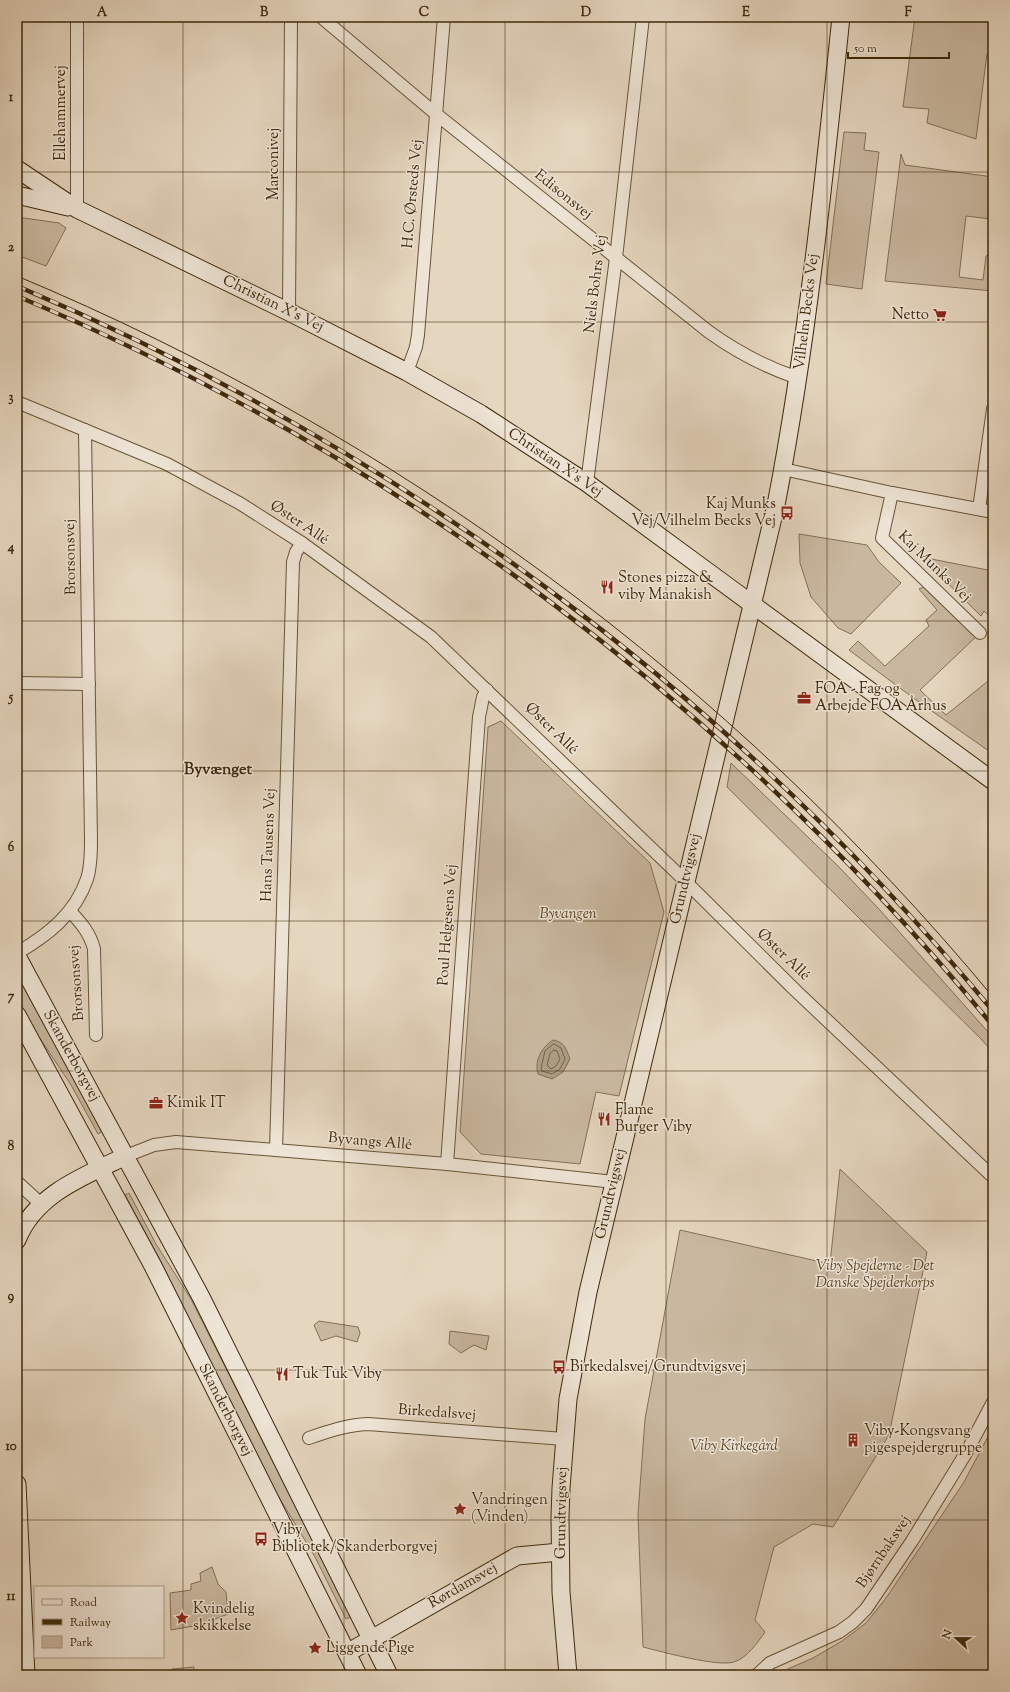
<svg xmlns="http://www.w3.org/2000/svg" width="1010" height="1692" viewBox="0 0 1010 1692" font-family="'Sorts Mill Goudy',serif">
	<rect width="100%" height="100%" fill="#e5d6bf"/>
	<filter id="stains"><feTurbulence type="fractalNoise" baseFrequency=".005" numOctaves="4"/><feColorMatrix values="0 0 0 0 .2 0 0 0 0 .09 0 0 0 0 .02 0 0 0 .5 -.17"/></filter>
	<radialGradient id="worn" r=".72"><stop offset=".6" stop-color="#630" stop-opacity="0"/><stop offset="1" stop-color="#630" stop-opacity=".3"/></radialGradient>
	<g fill="#c9b8a0" stroke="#847055">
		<polygon points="915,17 993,17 993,55 987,54 976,139 927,123 929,109 903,107"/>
		<polygon points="844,132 866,133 864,150 879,152 862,289 826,284"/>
		<polygon points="901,154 905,165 993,177 993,223 991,219 966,216 959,277 983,280 986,256 993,252 993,291 885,281"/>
		<polygon points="17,217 59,223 66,228 46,266 17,255"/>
		<polygon points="799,534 867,545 879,562 901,583 851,634 838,628 811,597 800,563"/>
		<polygon points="921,557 993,571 993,620 984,611 981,616"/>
		<polygon points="924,587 980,633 920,690 946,715 993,677 993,754 912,697 849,650 858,641 885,666 929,626 926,620 937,610 919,589"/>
		<polygon points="501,721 650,863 664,912 619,1096 596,1092 580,1164 481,1154 460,1132 488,727"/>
		<polygon points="731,763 837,865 879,909 989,1033 993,1038 993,1053 982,1040 727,787"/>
		<polygon points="17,975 103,1131 98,1134 71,1085 37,1034 17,998"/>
		<path d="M840,1169L927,1252L889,1435L833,1527L813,1524L774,1547L755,1620L765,1632C758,1642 747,1658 734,1662C717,1667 663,1652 643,1647L638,1514L645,1419L680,1230L830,1264Z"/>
		<polygon points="129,1193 156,1244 191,1299 351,1617 346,1619 315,1557 274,1489 158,1256 125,1195"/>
		<polygon points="319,1321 358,1327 360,1333 357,1342 336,1336 321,1341 314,1325"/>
		<polygon points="450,1331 489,1336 486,1350 474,1345 461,1353 449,1344"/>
		<polygon points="993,1427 993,1675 774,1675 813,1658 842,1641 866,1623 886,1598 964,1482"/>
		<polygon points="212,1567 218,1584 226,1592 228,1614 200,1625 171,1630 170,1593 191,1590 191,1584 201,1581 200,1573"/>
		<polygon points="194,1667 194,1675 172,1675 172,1669"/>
	</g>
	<path fill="#ac9b81" stroke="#806d51" d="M553,1040C565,1042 566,1049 570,1059L563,1072L552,1079L538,1074C534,1060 542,1047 553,1040Z"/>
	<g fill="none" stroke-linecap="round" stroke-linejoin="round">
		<g stroke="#756246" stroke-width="1">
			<polygon points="554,1044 561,1048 565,1059 560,1069 552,1074 542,1071 541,1068 545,1051"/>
			<polygon points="554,1050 557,1051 560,1059 556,1066 551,1069 547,1065 550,1054"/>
		</g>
		<g stroke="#685437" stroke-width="14">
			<g id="street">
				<path d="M321,17L436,114L709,332C737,352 765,367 798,378"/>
				<polyline points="77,209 77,17"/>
				<polyline points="289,312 291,17"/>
				<polyline points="407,372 416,347 418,335 444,17"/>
				<polyline points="17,402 167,464 241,504 302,543 431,637 676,872 796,991 993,1177"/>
				<polyline points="783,469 892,493 993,512"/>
				<polyline points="587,483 616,258 643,17"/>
				<polyline points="892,493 882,538 980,633"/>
				<polyline points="979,509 993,409"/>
				<polyline points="17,683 89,684"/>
				<path d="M70,911C81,923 90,933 94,949L96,1035"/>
				<path d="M17,953C48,935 75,914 87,879C91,867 91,853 91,840L85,430"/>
				<polyline points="276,1150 293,562 296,552 302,543"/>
				<polyline points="126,1156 154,1145 176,1142 447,1164 614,1182"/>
				<polyline points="447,1164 479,717 483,697 487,690"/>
				<polyline points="17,1182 41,1204"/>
				<path d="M309,1438C329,1431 347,1425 368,1424L564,1439"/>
				<polyline points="757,1675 770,1663 839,1632 853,1622 866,1609 912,1541 966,1453 993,1402"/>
			</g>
		</g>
		<g stroke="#3e280a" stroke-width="19">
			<g id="secondary">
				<polyline points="17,169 77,209 289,312 407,372 481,414 587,483 993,781"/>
				<polyline points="17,195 68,207"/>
				<polyline points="17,956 201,1297 389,1675"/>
				<polyline points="17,1015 153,1266 358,1675"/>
				<path d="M17,1240C35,1194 84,1176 126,1156"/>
				<polyline points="17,1484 26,1675"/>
				<polyline points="347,1653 517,1556 560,1552"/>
				<path d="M568,1675L561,1592L560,1517L561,1488L568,1399L588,1292L776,505C807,344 824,180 841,17"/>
			</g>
		</g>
		<use href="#street" stroke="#eee4d5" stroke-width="12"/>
		<use href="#secondary" stroke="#eee4d5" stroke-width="17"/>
		<path stroke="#3e280a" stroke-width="1" d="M17,276C399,436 729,679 993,997"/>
		<g stroke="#3e280a" stroke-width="4.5">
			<g id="rail">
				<path d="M17,286C397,447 730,693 993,1011"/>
				<path d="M17,296C397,456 732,707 993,1026"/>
			</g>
		</g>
		<use href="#rail" stroke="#eee4d5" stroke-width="3" stroke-dasharray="9" stroke-linecap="butt"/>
	</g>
	<path fill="none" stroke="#3e280a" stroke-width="1" stroke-opacity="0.55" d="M183,17V1675M344,17V1675M505,17V1675M666,17V1675M827,17V1675M17,172H993M17,322H993M17,471H993M17,621H993M17,771H993M17,921H993M17,1071H993M17,1221H993M17,1370H993M17,1520H993"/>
	<defs>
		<g id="supermarket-bare" transform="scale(1.08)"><path d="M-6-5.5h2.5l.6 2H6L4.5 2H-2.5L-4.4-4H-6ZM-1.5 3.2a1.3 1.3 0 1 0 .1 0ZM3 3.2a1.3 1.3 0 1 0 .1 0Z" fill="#8f2418" stroke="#eee4d5" stroke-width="2.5" paint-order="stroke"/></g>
		<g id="bus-bare" transform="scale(1.08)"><path d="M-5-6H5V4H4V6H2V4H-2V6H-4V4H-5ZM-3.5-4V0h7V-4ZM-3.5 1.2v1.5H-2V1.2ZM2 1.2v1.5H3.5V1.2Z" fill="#8f2418" stroke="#eee4d5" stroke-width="2.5" paint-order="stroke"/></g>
		<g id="restaurant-bare" transform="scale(1.08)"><path d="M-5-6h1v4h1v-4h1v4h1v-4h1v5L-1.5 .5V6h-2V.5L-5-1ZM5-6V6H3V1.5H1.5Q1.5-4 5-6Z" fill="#8f2418" stroke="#eee4d5" stroke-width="2.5" paint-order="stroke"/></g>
		<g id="office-bare" transform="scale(1.08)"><path d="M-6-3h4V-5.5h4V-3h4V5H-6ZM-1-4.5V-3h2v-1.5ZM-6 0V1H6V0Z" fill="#8f2418" stroke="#eee4d5" stroke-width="2.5" paint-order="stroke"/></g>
		<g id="building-bare" transform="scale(1.08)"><path d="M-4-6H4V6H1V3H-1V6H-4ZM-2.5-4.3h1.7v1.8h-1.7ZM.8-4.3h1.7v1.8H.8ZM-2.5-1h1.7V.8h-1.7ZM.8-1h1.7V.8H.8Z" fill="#8f2418" stroke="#eee4d5" stroke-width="2.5" paint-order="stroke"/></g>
		<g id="sight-bare" transform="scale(1.08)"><path d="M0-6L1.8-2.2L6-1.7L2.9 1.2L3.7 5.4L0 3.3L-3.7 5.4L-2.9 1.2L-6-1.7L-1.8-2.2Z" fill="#8f2418" stroke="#eee4d5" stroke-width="2.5" paint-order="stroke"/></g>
	</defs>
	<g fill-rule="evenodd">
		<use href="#supermarket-bare" x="940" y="315"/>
		<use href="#bus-bare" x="787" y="513"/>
		<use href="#restaurant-bare" x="607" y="587"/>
		<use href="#office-bare" x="804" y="698"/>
		<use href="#office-bare" x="156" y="1103"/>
		<use href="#restaurant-bare" x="604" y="1119"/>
		<use href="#bus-bare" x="559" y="1367"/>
		<use href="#restaurant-bare" x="282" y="1374"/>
		<use href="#building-bare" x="853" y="1440"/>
		<use href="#sight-bare" x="460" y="1509"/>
		<use href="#bus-bare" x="261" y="1539"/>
		<use href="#sight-bare" x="182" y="1618"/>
		<use href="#sight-bare" x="315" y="1648"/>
	</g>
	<g text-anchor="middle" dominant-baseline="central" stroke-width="3" stroke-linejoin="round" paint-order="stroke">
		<g font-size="15" fill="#3e280a" stroke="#eee4d5">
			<text transform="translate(61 113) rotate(-90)">Ellehammervej</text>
			<text transform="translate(274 164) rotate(-90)">Marconivej</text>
			<text transform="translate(413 194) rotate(-85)">H.C. Ørsteds Vej</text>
			<text transform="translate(563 195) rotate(39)">Edisonsvej</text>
			<text transform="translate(596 284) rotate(-83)">Niels Bohrs Vej</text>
			<text transform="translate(273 304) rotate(26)">Christian X's Vej</text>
			<text transform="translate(807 312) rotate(-83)">Vilhelm Becks Vej</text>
			<text transform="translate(555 463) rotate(34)">Christian X's Vej</text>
			<text transform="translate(299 523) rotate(34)">Øster Allé</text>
			<text transform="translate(71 557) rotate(-91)">Brorsonsvej</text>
			<text transform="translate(934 567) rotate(44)">Kaj Munks Vej</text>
			<text transform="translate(551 729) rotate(44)">Øster Allé</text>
			<text transform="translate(269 845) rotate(-88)">Hans Tausens Vej</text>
			<text transform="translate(686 879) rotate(-77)">Grundtvigsvej</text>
			<text transform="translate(448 925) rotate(-86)">Poul Helgesens Vej</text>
			<text transform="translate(783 955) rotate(44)">Øster Allé</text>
			<text transform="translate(77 983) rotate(-94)">Brorsonsvej</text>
			<text transform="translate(71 1056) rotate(61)">Skanderborgvej</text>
			<text transform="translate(370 1142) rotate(5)">Byvangs Allé</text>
			<text transform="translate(611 1194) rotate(-77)">Grundtvigsvej</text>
			<text transform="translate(225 1410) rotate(63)">Skanderborgvej</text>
			<text transform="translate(437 1413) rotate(4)">Birkedalsvej</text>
			<text transform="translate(562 1513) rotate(-89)">Grundtvigsvej</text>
			<text transform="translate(884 1552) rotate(-56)">Bjørnbaksvej</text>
			<text transform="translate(463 1586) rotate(-30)">Rørdamsvej</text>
		</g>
		<g font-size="15" fill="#3e280a" stroke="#eee4d5" text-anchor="start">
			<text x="929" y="315" text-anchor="end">Netto</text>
			<text x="776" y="504" text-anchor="end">Kaj Munks<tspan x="776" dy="17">Vej/Vilhelm Becks Vej</tspan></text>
			<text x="618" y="578">Stones pizza &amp;<tspan x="618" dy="17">viby Manakish</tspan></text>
			<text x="815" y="689">FOA - Fag og<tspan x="815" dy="17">Arbejde FOA Århus</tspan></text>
			<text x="167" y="1103">Kimik IT</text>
			<text x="615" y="1110">Flame<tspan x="615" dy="17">Burger Viby</tspan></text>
			<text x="570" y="1367">Birkedalsvej/Grundtvigsvej</text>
			<text x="293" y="1374">Tuk Tuk Viby</text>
			<text x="864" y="1431">Viby-Kongsvang<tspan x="864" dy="17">pigespejdergruppe</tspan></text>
			<text x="471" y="1500">Vandringen<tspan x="471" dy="17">(Vinden)</tspan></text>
			<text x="272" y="1530">Viby<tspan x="272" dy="17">Bibliotek/Skanderborgvej</tspan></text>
			<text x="193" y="1609">Kvindelig<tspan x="193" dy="17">skikkelse</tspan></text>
			<text x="326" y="1648">Liggende Pige</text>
		</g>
		<g font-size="15" font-style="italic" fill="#5a4528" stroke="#eee4d5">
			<text x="568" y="914">Byvangen</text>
			<text x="875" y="1266">Viby Spejderne - Det<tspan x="875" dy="17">Danske Spejderkorps</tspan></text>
			<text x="734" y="1446">Viby Kirkegård</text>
		</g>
		<g font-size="16" font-weight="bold" fill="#3e280a" stroke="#eee4d5">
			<text x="218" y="770">Byvænget</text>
		</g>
	</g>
	<rect width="1010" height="1692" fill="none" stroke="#e5d6bf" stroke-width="44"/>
	<rect x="34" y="1586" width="130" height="72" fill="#eee4d5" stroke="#a89984"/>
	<rect x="42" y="1599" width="20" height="6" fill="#eee4d5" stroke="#a89984"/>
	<text x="70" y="1606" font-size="12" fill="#3e280a">Road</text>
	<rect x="42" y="1619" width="20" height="6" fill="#3e280a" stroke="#a89984"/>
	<text x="70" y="1626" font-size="12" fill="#3e280a">Railway</text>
	<rect x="42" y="1636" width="20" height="12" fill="#c9b8a0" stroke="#a89984"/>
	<text x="70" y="1646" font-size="12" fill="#3e280a">Park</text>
	<g transform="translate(956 1638) rotate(292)" stroke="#eee4d5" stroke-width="3" paint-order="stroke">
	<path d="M0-3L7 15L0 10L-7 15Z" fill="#3e280a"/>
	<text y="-6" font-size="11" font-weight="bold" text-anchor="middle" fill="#3e280a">N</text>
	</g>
	<path d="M848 52v6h101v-6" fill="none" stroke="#3e280a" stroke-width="2"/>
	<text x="854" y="52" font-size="12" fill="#3e280a" stroke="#eee4d5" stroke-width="3" paint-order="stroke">50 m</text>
	<rect x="22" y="22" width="966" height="1648" fill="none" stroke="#3e280a" stroke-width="1.5"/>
	<g font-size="13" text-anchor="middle" font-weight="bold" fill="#3e280a">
		<text x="102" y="16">A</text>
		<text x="264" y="16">B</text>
		<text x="424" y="16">C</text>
		<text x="586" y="16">D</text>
		<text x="746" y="16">E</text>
		<text x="908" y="16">F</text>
		<text x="11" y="101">1</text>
		<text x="11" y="251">2</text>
		<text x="11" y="401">3</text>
		<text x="11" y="551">4</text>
		<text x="11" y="701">5</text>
		<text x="11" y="851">6</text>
		<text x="11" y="1000">7</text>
		<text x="11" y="1150">8</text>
		<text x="11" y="1300">9</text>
		<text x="11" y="1450">10</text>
		<text x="11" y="1600">11</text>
	</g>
	<rect width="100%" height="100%" filter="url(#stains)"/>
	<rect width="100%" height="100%" fill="url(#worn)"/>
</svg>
